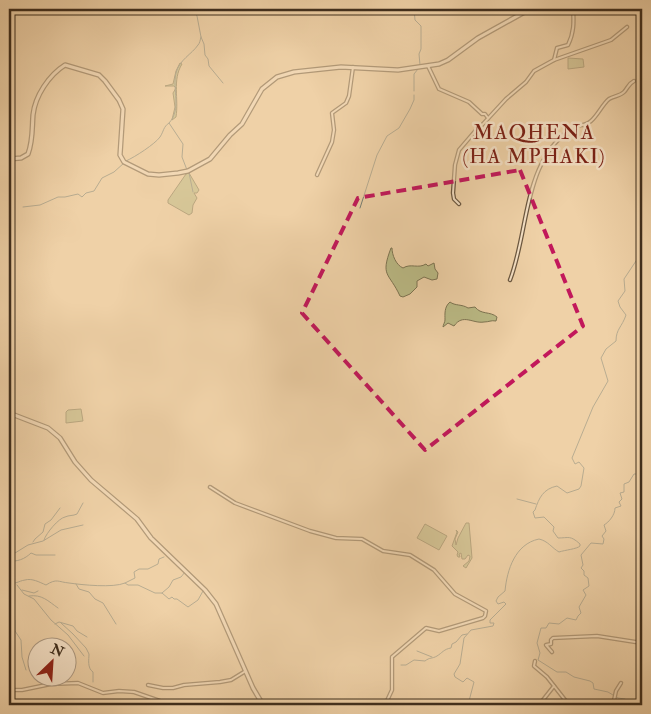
<svg xmlns="http://www.w3.org/2000/svg" width="651" height="714" viewBox="0 0 651 714" font-family="'IM FELL Double Pica',serif">
	<rect width="100%" height="100%" fill="#efd1a7"/>
	<filter id="stains"><feTurbulence type="fractalNoise" baseFrequency=".004" numOctaves="4"/><feColorMatrix values="0 0 0 0 .2 0 0 0 0 .09 0 0 0 0 .02 0 0 0 .5 -.17"/></filter>
	<radialGradient id="worn" r=".72"><stop offset=".6" stop-color="#630" stop-opacity="0"/><stop offset="1" stop-color="#630" stop-opacity=".3"/></radialGradient>
	<g fill="#bbbb86" stroke="#7d7452">
		<polygon points="568,58 583,59 584,67 568,69"/>
		<path d="M180,63L182,64C172,80 179,99 176,117L172,120L175,107L173,93L176,88L174,86H165L173,84L176,71Z"/>
		<polygon points="189,173 199,190 197,193 194,193 197,198 193,205 192,213 189,215 168,203 168,200 186,174"/>
		<path d="M391,248H392C392,255 396,265 403,268C411,263 418,269 426,264L428,266L434,263L435,269L438,273L437,279L432,280L424,277L417,281V287L410,294L403,297L400,296C389,272 380,277 391,248Z"/>
		<path d="M450,302C455,306 462,304 468,308L475,307C481,315 490,311 497,317L496,321C491,320 489,322 484,322C473,324 463,313 454,326L448,323L443,327C443,325 445,322 445,320C445,314 444,307 450,302Z"/>
		<polygon points="81,409 83,421 66,423 66,412 68,410"/>
		<polygon points="466,523 469,523 472,558 466,568 463,566 469,561 470,556 468,555 465,559 462,559 461,553 459,554 460,557 458,557 457,555 458,552 452,546 457,532 456,530 458,532 455,539 456,545 458,538"/>
		<polygon points="425,524 447,536 439,550 417,538"/>
	</g>
	<g fill="none" stroke-linecap="round" stroke-linejoin="round">
		<g stroke="#777f76" stroke-width="1">
			<polyline points="193,9 197,16 201,37 204,44 205,55 208,59 209,66 223,83"/>
			<polyline points="414,9 415,20 421,26 421,49 419,54 420,65"/>
			<polyline points="414,91 414,74 418,69"/>
			<path d="M126,161C135,157 155,144 160,137C164,131 163,127 169,123"/>
			<path d="M187,170L182,157L183,144L169,123C182,109 172,89 176,73C179,60 192,54 198,45C200,43 200,40 201,37"/>
			<polyline points="189,173 193,192"/>
			<polyline points="23,207 40,205 58,197 65,197 78,194 82,197 86,193 94,191 102,178 114,172 124,163"/>
			<polyline points="360,208 377,155 387,136 399,128 410,109 414,100 414,95"/>
			<polyline points="517,499 536,504"/>
			<path d="M44,540C46,533 59,518 65,517C69,515 73,516 77,514L83,503"/>
			<polyline points="33,542 35,539 43,532 45,524 51,520 60,508"/>
			<polyline points="9,550 11,550 15,553 28,545 43,541 61,530 83,525"/>
			<path d="M9,561C17,562 25,559 31,553L36,555H55"/>
			<path d="M9,582C16,585 18,581 25,580C32,578 39,582 46,585C57,578 58,582 69,583C83,585 113,588 125,583L128,585H138L155,593H162L169,599L172,597L174,599H177L188,607L198,600L203,591"/>
			<polyline points="125,583 135,578 134,572 139,569 148,569 158,564 159,559 164,557"/>
			<polyline points="76,584 79,589 89,592 95,599 103,603 116,624"/>
			<polyline points="17,585 24,594 34,599 51,620 68,635 84,656"/>
			<polyline points="22,590 34,593 38,591"/>
			<polyline points="162,593 169,587 173,580 181,577 185,572"/>
			<path d="M29,596C42,594 48,601 58,608"/>
			<polyline points="9,614 15,620 15,631 21,640 22,657 26,670"/>
			<path d="M61,623L73,634L86,648L89,654C89,659 87,668 93,672V682"/>
			<polyline points="55,624 59,622 73,626 77,631 87,637"/>
			<polyline points="417,651 432,657"/>
			<path d="M401,665H406L414,660L425,661C430,657 432,659 437,656C442,653 444,649 451,648L452,644L456,642L462,635L467,634"/>
			<polyline points="440,705 447,702 456,705"/>
			<path d="M477,705L469,701L474,682L467,678L463,682L455,677L454,674L460,664L464,638L471,630L493,626L494,623H490V620L506,604L504,602L498,604L496,601L498,597L505,591C507,570 515,544 539,539C548,541 552,548 559,552C565,550 577,549 580,546V544C570,535 569,538 558,538L553,531L554,527L544,517L535,518L533,512L535,510C539,498 543,489 557,486L567,493L579,489L581,486L584,468L579,462L575,464L572,458L593,407L608,381L601,358L606,349L616,341C616,329 622,327 626,315L620,307L618,301L625,291L624,279L642,252"/>
			<path d="M633,705L625,699L618,698L608,692L594,689L593,683L590,681L574,677L566,672H557L538,660L540,653L537,643L541,628H546L549,623L559,624L567,618L576,620L578,616L581,613L579,607L586,595L583,590L589,586L588,578L584,575V571L581,568L583,565L581,555L591,543L603,544L604,539L602,536L606,531L604,525C609,522 615,515 615,508L621,506L619,502L622,499L620,493L624,492V484L629,482L634,474H640L642,472"/>
		</g>
		<g stroke="#6b5740" stroke-width="4.5">
			<g id="minor">
				<polyline points="517,9 519,14"/>
				<path d="M554,60L557,48L568,45C574,33 574,22 573,9"/>
				<polyline points="428,66 439,89 469,102 482,114 485,114 488,118"/>
				<polyline points="317,175 332,142 334,130 332,113 346,103 349,96 353,67"/>
				<polyline points="459,204 454,199 453,193 455,165 459,150 477,129 483,124 506,99 526,82 534,71 554,60 611,40 627,27"/>
				<path d="M510,280C530,228 522,157 577,125C594,128 599,107 609,99C614,96 620,96 624,92C628,88 628,84 634,81"/>
				<polyline points="210,487 235,503 310,531 336,538 362,539 383,551 410,555 434,570 455,594 486,611 485,616 483,618 439,631 426,628 392,657 392,690 385,705"/>
				<polyline points="552,652 546,645 551,644 551,640 553,638 597,636 642,643"/>
				<polyline points="535,661 534,666 547,677 569,705"/>
				<polyline points="148,685 163,688 173,688 184,685 220,682 231,680 244,672"/>
				<polyline points="9,690 22,690 51,684 78,683 103,693 119,691 134,692 160,701 183,705"/>
				<polyline points="539,705 554,686"/>
				<polyline points="613,705 616,691 621,683"/>
			</g>
		</g>
		<g stroke="#6b5740" stroke-width="5.5">
			<g id="tertiary">
				<path d="M9,159L21,158L28,154C33,141 32,128 33,115C35,96 49,75 65,65L99,75L105,81L119,100L123,109L120,155L124,162L148,174L159,175L178,173L188,171L210,159L230,135L242,124L262,89L277,77L294,72L341,67L398,70L439,64L448,60L478,38L530,9"/>
				<polyline points="9,413 48,428 60,438 75,462 91,480 137,519 151,538 205,590 216,604 253,688 263,705"/>
			</g>
		</g>
		<use href="#minor" stroke="#f5e1c6" stroke-width="2"/>
		<use href="#tertiary" stroke="#f5e1c6" stroke-width="3"/>
	</g>
	<path d="M0 0H651V714H0ZM520,170L583,326L425,450L302,313L358,198Z" fill="#efd1a7" fill-opacity=".55" fill-rule="evenodd"/>
	<path fill="none" stroke="#c2185b" stroke-width="4" stroke-dasharray="10 6" stroke-linejoin="round" d="M520,170L583,326L425,450L302,313L358,198Z"/>
	<g text-anchor="middle" dominant-baseline="central" stroke-width="5" stroke-linejoin="round" paint-order="stroke">
		<g font-size="21" letter-spacing="1" fill="#7a1f14" stroke="#f5e1c6">
			<text x="534" y="132">MAQHENA<tspan x="534" dy="24">(HA MPHAKI)</tspan></text>
		</g>
	</g>
	<rect width="651" height="714" fill="none" stroke="#efd1a7" stroke-width="30"/>
	<rect x="10" y="10" width="631" height="694" fill="none" stroke="#3f2e1d" stroke-width="2.5"/>
	<rect x="15" y="15" width="621" height="684" fill="none" stroke="#3f2e1d"/>
	<g transform="translate(52 662) rotate(25)"><circle r="24" fill="#f5e1c6" stroke="#ac9982"/>
	<path d="M0-4L9 19L0 12L-9 19Z" fill="#8f2418"/>
	<text y="-8" font-size="14" font-weight="bold" text-anchor="middle" fill="#3f2e1d">N</text>
	</g>
	<rect width="100%" height="100%" filter="url(#stains)"/>
	<rect width="100%" height="100%" fill="url(#worn)"/>
</svg>
